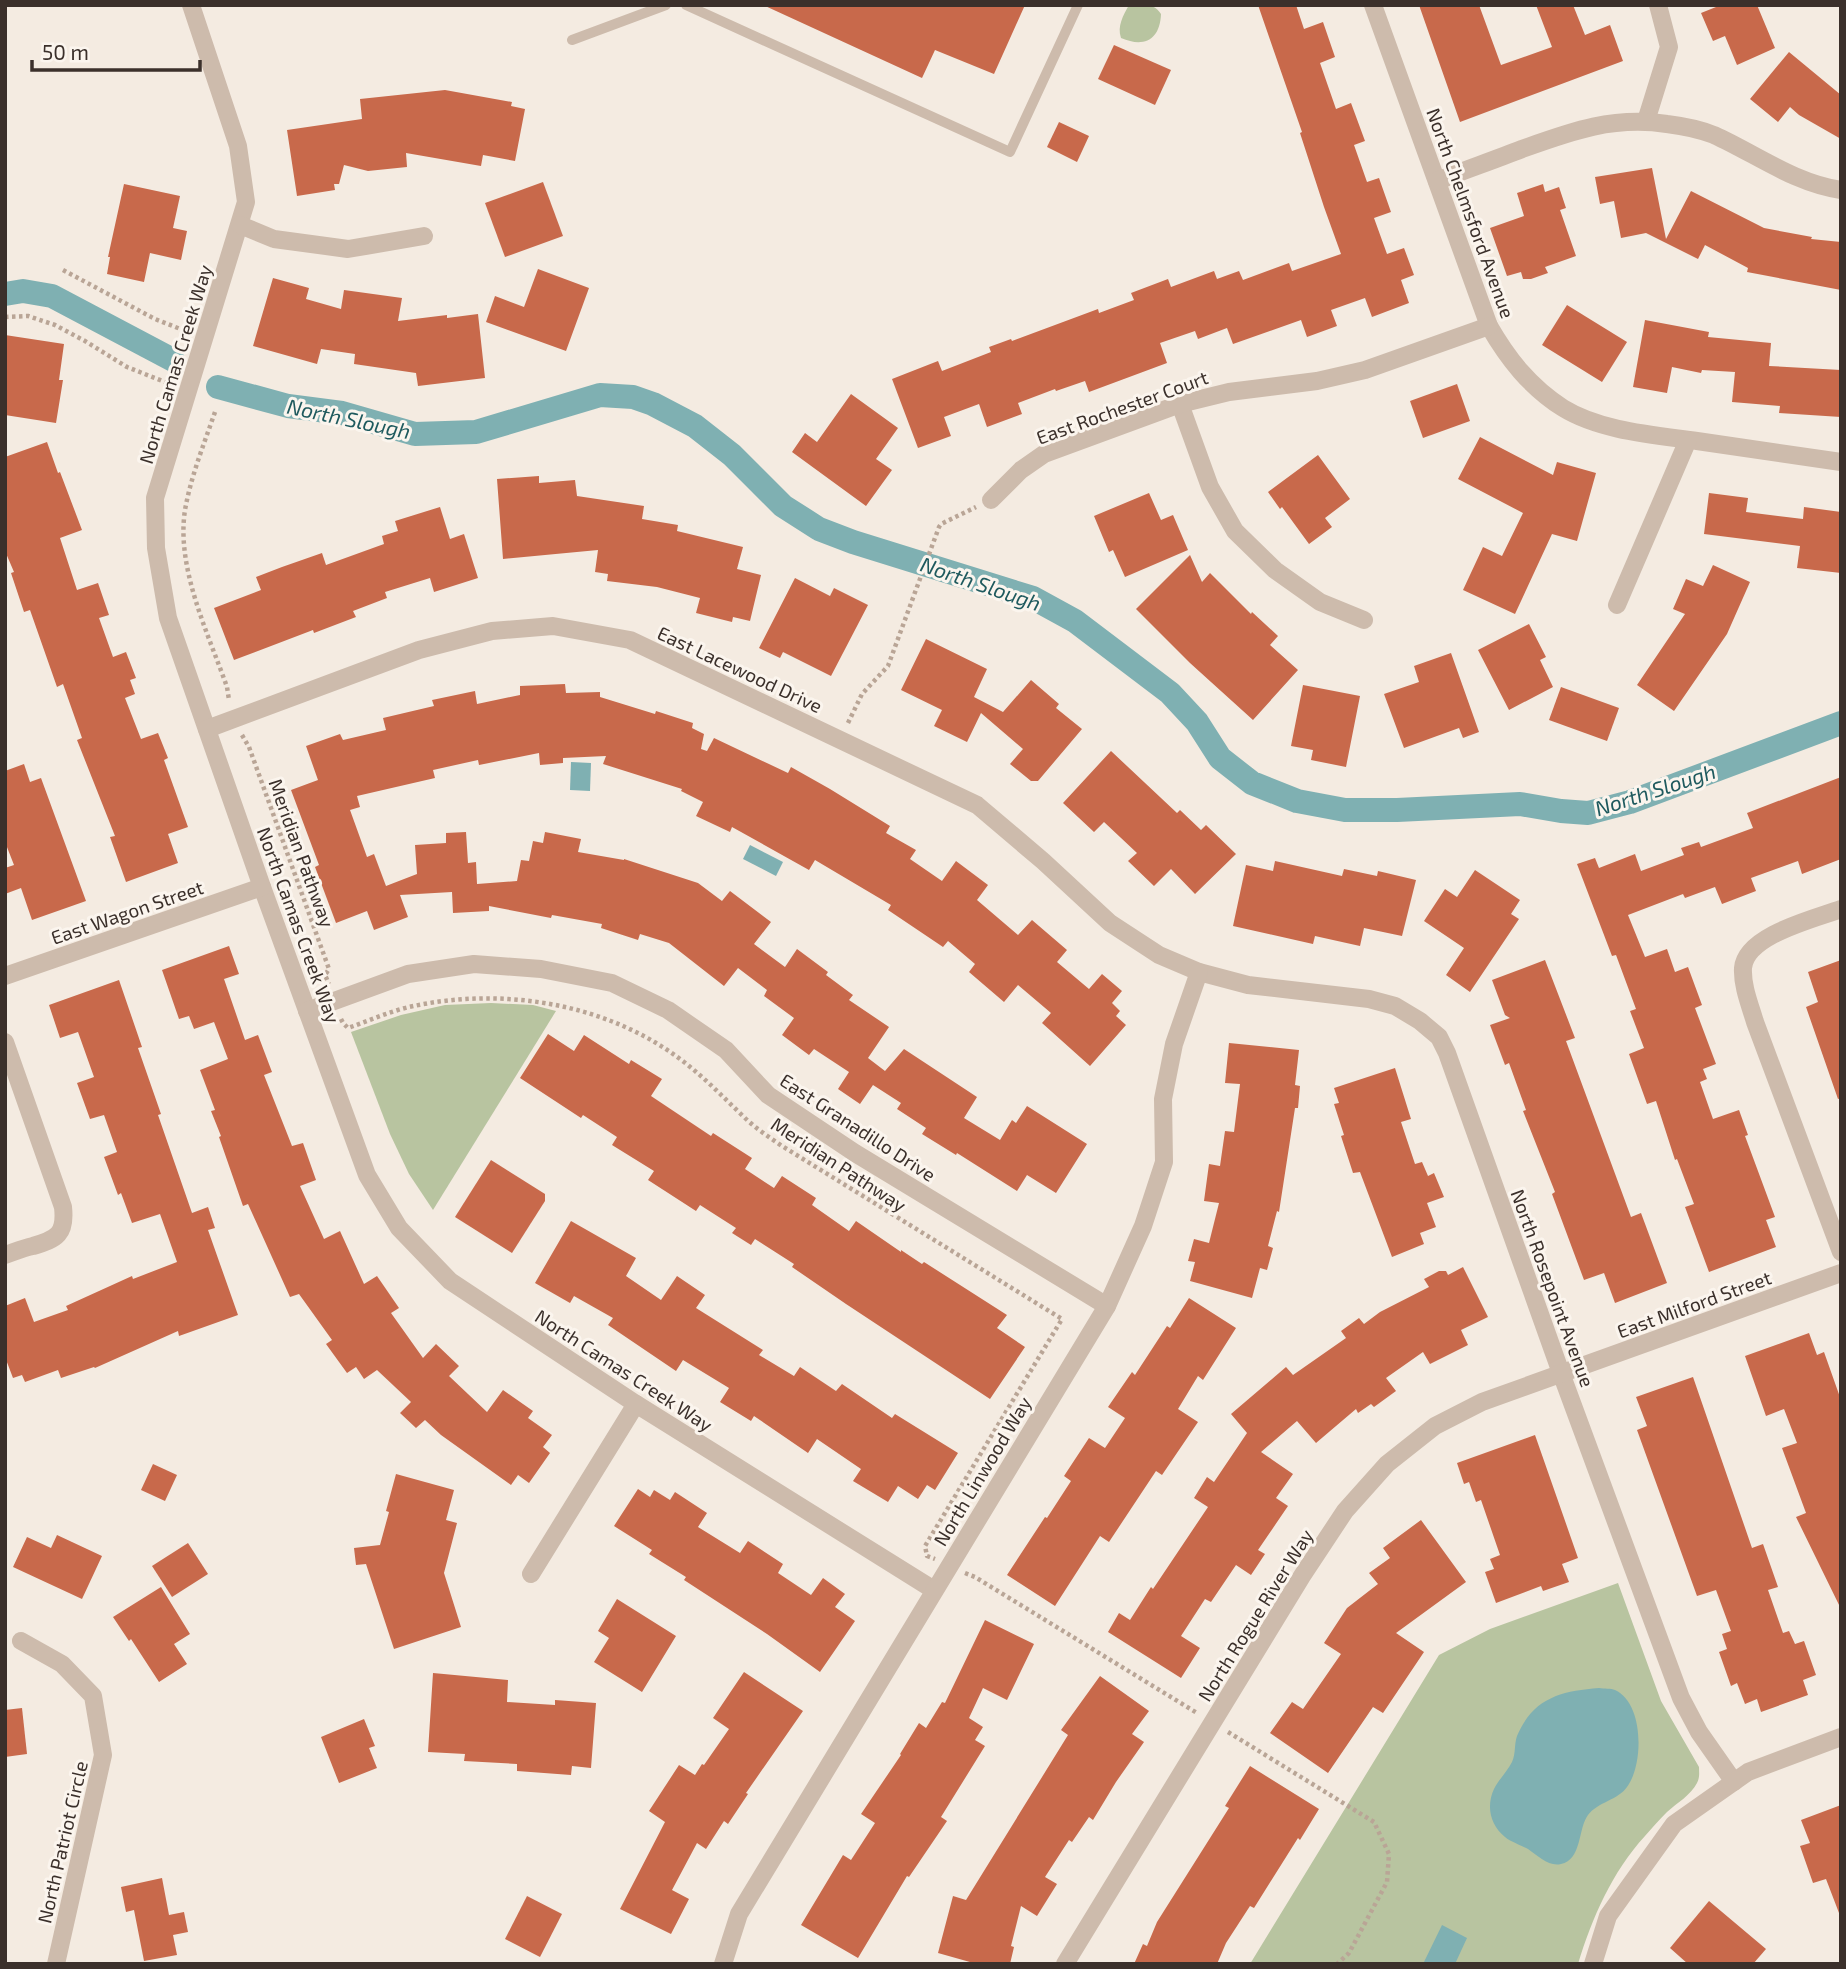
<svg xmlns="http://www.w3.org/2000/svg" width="1846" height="1969" viewBox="0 0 1846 1969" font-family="'Exo 2',sans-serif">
	<rect width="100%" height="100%" fill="#f4ebe1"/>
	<g fill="#b8c4a0">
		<path d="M1129,5C1141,5 1154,2 1161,14C1160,40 1144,48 1121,38C1117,26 1123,16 1129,5Z"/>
		<polygon points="491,1003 533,1005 556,1011 433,1210 409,1174 390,1134 351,1032 401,1015 445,1005"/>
		<path d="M1618,1583L1661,1701L1699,1767C1699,1773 1700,1777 1697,1783C1691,1795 1677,1803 1667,1812C1659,1820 1652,1828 1645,1836C1612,1872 1592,1918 1578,1964H1250L1439,1655L1490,1629Z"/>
	</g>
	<g fill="#7fb0b2">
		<polygon points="571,762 591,763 590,791 570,790"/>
		<polygon points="750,845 783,862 776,876 743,859"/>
		<path d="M1599,1688C1604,1689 1611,1688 1615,1690C1644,1703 1644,1764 1627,1787C1618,1800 1598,1802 1588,1815C1578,1828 1582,1860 1561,1864C1549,1867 1538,1856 1528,1849C1521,1845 1511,1842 1505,1837C1490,1825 1486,1806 1494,1789C1499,1779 1507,1772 1512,1762C1516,1753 1514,1745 1517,1736C1533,1698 1561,1691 1599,1688Z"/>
		<polygon points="1442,1925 1467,1938 1455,1964 1423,1964"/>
	</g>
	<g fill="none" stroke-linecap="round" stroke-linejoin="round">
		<g stroke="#7fb0b2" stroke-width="24">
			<polyline points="5,294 23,291 52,296 173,360"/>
			<polyline points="218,387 288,406 342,413 415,434 476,432 600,395 633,397 653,404 695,426 732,455 783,506 819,529 853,542 1033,598 1075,621 1170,693 1197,722 1220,758 1252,783 1297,801 1345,810 1397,810 1520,804 1561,811 1588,813 1630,802 1841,723"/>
		</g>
	</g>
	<g fill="#c8694b">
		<polygon points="763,5 1025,5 994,74 935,50 922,78"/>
		<polygon points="1258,5 1296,5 1304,29 1323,22 1335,57 1320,63 1336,109 1351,103 1365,141 1354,145 1367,182 1379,178 1391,212 1374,218 1387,254 1404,248 1414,275 1401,280 1409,303 1372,317 1365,298 1331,310 1337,326 1307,337 1301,320 1233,344 1227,328 1198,339 1195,331 1160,343 1167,363 1089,392 1085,381 1056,391 1055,389 1018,403 1022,414 987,427 979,404 944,417 951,436 918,448 892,379 938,361 942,371 991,352 989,347 1011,339 1012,341 1098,309 1099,313 1134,300 1131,293 1168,279 1171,287 1214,271 1217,279 1239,271 1243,280 1289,263 1292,271 1341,254 1324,207 1300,133 1302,132"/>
		<polygon points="1419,5 1479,5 1501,65 1552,47 1536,5 1573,5 1585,35 1610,25 1623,61 1460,122"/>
		<polygon points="1721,5 1757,5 1775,48 1737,65 1725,36 1713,41 1701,13"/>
		<polygon points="1114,45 1171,70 1155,105 1098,79"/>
		<polygon points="1789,52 1841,95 1841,139 1799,115 1790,107 1778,122 1750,99"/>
		<polygon points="445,90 512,102 511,106 525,109 515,161 483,155 481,166 406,153 407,167 368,171 344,165 339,184 334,184 335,190 297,196 287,130 362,119 360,99"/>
		<polygon points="1059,122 1089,136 1077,162 1047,147"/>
		<polygon points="1652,168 1666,239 1691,191 1764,228 1812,237 1811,239 1841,242 1841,290 1747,272 1748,268 1705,245 1698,259 1646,233 1621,238 1614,201 1600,204 1595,177"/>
		<polygon points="543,182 563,236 505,257 485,203"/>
		<polygon points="124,184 180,196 173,228 187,231 181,260 150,253 144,282 107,274 110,257 108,257"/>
		<polygon points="1543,184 1545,192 1559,187 1566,208 1560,210 1576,256 1545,267 1548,273 1531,279 1523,279 1521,272 1507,276 1490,228 1524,216 1517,193"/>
		<polygon points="538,269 589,288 566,351 486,322 495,296 524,307"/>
		<polygon points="273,278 309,288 306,299 341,309 344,290 402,298 398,321 447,315 447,318 478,314 485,378 418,386 416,373 354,364 355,354 321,349 317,364 253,346"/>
		<polygon points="1567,305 1627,342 1602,382 1542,345"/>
		<polygon points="1645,320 1709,332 1708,337 1771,343 1769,366 1841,370 1841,417 1779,413 1780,406 1732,402 1735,372 1702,370 1701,373 1672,367 1667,393 1633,387"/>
		<polygon points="5,335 64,344 59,380 63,380 56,423 5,415"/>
		<polygon points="1457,384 1470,421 1423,438 1410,401"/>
		<polygon points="851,394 898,428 876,459 892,470 866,506 792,452 805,433 817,442"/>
		<polygon points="1480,437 1553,475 1557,462 1596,473 1577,541 1552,534 1515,614 1463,590 1483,547 1502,556 1523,513 1458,479"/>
		<polygon points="47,442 58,473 60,472 82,530 60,538 77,590 98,583 109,615 99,618 113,657 126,652 136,678 130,680 135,694 125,698 141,739 158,733 168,758 164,760 188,827 168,834 178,863 126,882 110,837 115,836 77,740 82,738 63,684 57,687 30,610 24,612 11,573 14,572 5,551 5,457"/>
		<polygon points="1318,455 1350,499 1325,518 1332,527 1309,544 1282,507 1280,509 1268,492"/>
		<polygon points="539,476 539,483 575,480 577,496 644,506 642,519 678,525 677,531 743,547 737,569 761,575 750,621 733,617 732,622 696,613 700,598 657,587 607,581 608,574 595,572 598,550 503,559 497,479"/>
		<polygon points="1149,493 1161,520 1173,515 1188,550 1125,577 1113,550 1109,552 1094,516"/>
		<polygon points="1709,493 1748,498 1746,512 1803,519 1804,507 1841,512 1841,573 1797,568 1800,546 1704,534"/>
		<polygon points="440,507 450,539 464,534 478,578 434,592 430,578 385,592 387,598 353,611 356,617 314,633 313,630 234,660 214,608 261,590 256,577 282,567 322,553 326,565 384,544 382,536 398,531 395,521"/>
		<polygon points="1190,555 1202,582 1210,573 1251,614 1252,612 1278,636 1270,645 1298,670 1253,720 1190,663 1136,609"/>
		<polygon points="1713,565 1750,582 1727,634 1674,711 1637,685 1685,614 1673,609 1686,579 1703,586"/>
		<polygon points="795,578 830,596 834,588 868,605 831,676 783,652 780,658 759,648"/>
		<polygon points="1529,624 1546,657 1540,660 1553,687 1509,710 1478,650"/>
		<polygon points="926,639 987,669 974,697 1003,712 1031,680 1059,704 1056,708 1082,729 1038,781 1031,781 1010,764 1023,749 981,713 967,742 934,726 942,710 901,690"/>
		<polygon points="1451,653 1479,732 1463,738 1459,728 1404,748 1384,694 1419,682 1414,666"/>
		<polygon points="565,684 566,693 600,692 600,697 655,714 656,711 693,723 692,728 704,734 701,749 707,751 714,738 788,773 791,767 830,789 890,826 886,833 916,850 910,859 942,881 956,861 988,885 977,900 1018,935 1032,920 1067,950 1057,962 1089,989 1102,974 1122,991 1112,1003 1120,1011 1116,1016 1126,1025 1090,1066 1042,1023 1051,1013 1018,985 1004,1002 969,972 975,964 948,941 943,947 888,910 891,905 815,860 809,870 732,827 730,832 696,816 703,802 681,791 682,789 603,764 606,756 563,758 563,763 540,765 539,753 479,765 478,760 433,770 435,778 357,796 360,807 350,810 367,857 374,854 386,886 417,874 415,845 446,843 446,833 466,832 468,863 476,862 477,884 517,881 521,860 529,861 533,841 543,843 545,832 581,839 578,852 624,860 624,859 698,883 722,901 730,891 771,922 754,944 785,967 797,949 828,972 826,975 853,995 849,1000 889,1027 868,1058 885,1071 904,1049 977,1097 964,1118 1000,1140 1012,1120 1016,1123 1027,1106 1087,1144 1056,1193 1027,1175 1017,1191 957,1153 956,1155 922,1134 926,1128 897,1109 901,1103 873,1085 860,1104 838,1089 849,1072 814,1049 809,1055 782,1035 794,1018 764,996 767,990 738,968 724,986 669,943 640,934 638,940 601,928 602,924 552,915 551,918 489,906 489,911 453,913 452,892 400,895 408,917 374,930 367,911 336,923 315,867 319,865 291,790 318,780 306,746 340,734 343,740 386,730 383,718 434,706 432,700 475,691 477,704 520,695 520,686"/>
		<polygon points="1303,685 1360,696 1346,767 1311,760 1313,750 1291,746"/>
		<polygon points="1561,687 1619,708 1607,741 1549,720"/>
		<polygon points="1111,751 1177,813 1180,810 1201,830 1206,825 1236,854 1195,894 1171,869 1154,886 1128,861 1137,853 1104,822 1094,832 1063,803"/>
		<polygon points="24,764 30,782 41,778 86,901 32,920 21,888 5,894 5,868 14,865 5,842 5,771"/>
		<polygon points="1841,777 1841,859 1802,874 1798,861 1751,878 1756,891 1722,904 1715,887 1685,898 1683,894 1628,915 1645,957 1667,949 1675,972 1688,967 1702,1005 1695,1008 1716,1064 1703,1069 1707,1079 1700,1082 1713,1119 1739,1110 1748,1135 1745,1136 1775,1217 1766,1220 1776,1247 1709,1272 1685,1207 1694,1204 1677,1159 1675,1160 1656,1101 1647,1104 1629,1054 1644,1048 1630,1011 1636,1009 1616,955 1612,956 1577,864 1595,858 1599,868 1635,854 1641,871 1684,855 1681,848 1699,842 1701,847 1753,828 1747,813"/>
		<polygon points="1275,861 1342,876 1344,869 1377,876 1378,871 1416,880 1402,936 1364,928 1360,946 1315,936 1313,944 1233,926 1246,865 1273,871"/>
		<polygon points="1475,870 1520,900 1511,914 1519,919 1470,992 1446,975 1464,948 1424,921 1445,889 1457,897"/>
		<polygon points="229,946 239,974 224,979 245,1040 258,1035 272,1072 264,1075 292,1146 303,1143 316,1180 300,1186 324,1239 340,1231 364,1284 377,1276 399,1308 391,1313 423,1358 436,1344 459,1366 449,1376 487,1412 503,1390 533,1411 528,1418 552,1435 543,1447 550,1453 529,1483 518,1475 511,1485 441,1435 425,1420 416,1428 400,1413 411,1402 377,1370 364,1379 356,1367 347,1373 326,1344 332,1340 299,1294 290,1297 248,1204 243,1206 219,1137 221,1136 211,1111 215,1110 200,1070 228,1059 214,1022 194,1029 189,1016 179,1019 162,970"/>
		<polygon points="1545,960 1575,1038 1566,1041 1631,1217 1641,1213 1667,1283 1615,1303 1604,1273 1584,1280 1552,1194 1555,1192 1523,1111 1526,1110 1509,1063 1505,1065 1490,1025 1510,1018 1505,1015 1492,980"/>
		<polygon points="1841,960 1841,1098 1838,1099 1806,1007 1818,1002 1808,972"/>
		<polygon points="119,980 142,1047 138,1048 161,1114 158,1115 192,1213 208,1207 215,1228 208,1230 238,1315 179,1336 178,1331 95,1368 94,1367 61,1378 58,1370 25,1382 22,1375 13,1378 5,1357 5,1306 25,1298 34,1322 68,1310 66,1306 132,1276 133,1279 177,1262 160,1214 132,1223 121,1193 118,1195 104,1157 117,1152 104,1115 90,1119 77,1083 94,1077 78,1032 60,1038 49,1005"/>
		<polygon points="548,1034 574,1051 584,1035 629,1064 631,1060 662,1079 651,1096 711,1136 713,1133 752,1158 745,1169 774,1188 782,1176 816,1198 812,1205 849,1231 856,1221 901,1252 901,1250 922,1264 924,1262 1007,1315 997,1328 1025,1347 990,1399 846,1304 792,1267 794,1264 755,1239 751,1245 732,1233 736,1228 700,1205 696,1211 648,1180 654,1171 612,1145 617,1137 583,1115 581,1118 520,1078"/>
		<polygon points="1229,1043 1299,1050 1295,1085 1300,1086 1298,1108 1295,1108 1279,1212 1277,1211 1268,1246 1273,1248 1267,1270 1260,1268 1252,1298 1190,1281 1195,1262 1188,1261 1194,1239 1209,1243 1219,1203 1204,1201 1209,1164 1220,1166 1225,1131 1234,1132 1240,1084 1225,1083"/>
		<polygon points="1395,1068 1411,1119 1401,1122 1415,1164 1422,1162 1428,1176 1434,1173 1444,1197 1427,1203 1436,1227 1420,1233 1424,1244 1392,1257 1360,1172 1353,1173 1341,1136 1344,1135 1334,1104 1339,1103 1334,1088"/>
		<polygon points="491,1160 545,1194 545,1201 512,1253 455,1217"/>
		<polygon points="571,1221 636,1258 626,1276 661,1300 677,1276 705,1295 696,1308 763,1350 759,1355 794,1376 800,1367 836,1391 842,1384 892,1418 895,1414 958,1453 935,1490 927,1485 918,1499 898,1486 888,1502 853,1481 861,1469 817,1439 808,1453 754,1416 751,1421 720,1402 729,1388 683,1360 676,1371 608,1325 613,1318 574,1296 570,1303 535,1283"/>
		<polygon points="1463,1267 1488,1317 1461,1330 1468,1345 1430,1364 1423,1352 1386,1378 1396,1391 1374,1407 1371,1404 1358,1413 1356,1409 1316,1443 1297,1421 1261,1452 1293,1474 1276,1498 1288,1506 1258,1550 1265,1554 1251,1575 1236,1565 1211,1602 1205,1599 1181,1636 1200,1648 1181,1678 1108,1632 1119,1613 1130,1620 1151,1587 1153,1589 1208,1507 1194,1498 1207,1477 1214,1482 1247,1433 1231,1414 1286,1367 1293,1375 1346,1338 1341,1331 1359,1318 1364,1324 1380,1312 1429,1287 1424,1279 1439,1271 1446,1271 1448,1275"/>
		<polygon points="1189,1298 1236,1328 1203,1380 1198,1376 1178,1409 1198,1422 1162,1475 1156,1471 1109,1542 1100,1536 1055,1606 1007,1575 1045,1517 1047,1518 1071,1481 1064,1476 1089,1438 1105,1448 1125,1418 1108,1407 1132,1372 1135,1375 1167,1326 1170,1328"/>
		<polygon points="1809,1333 1817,1355 1824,1352 1841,1400 1841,1609 1796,1517 1806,1513 1782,1448 1797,1443 1784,1409 1766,1416 1745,1356"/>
		<polygon points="1693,1377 1752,1548 1763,1544 1778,1587 1768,1590 1783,1633 1789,1631 1795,1644 1804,1641 1816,1675 1803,1680 1808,1695 1761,1712 1757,1699 1745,1704 1737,1683 1731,1686 1719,1652 1727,1649 1722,1634 1731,1631 1716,1590 1697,1596 1637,1430 1647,1426 1636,1397"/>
		<polygon points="1535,1435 1578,1558 1562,1564 1569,1582 1543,1591 1541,1586 1496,1603 1485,1572 1494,1569 1490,1559 1500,1555 1481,1500 1476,1502 1469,1482 1464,1484 1457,1463"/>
		<polygon points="153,1464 177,1475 165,1501 141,1490"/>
		<polygon points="396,1474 454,1490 446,1520 457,1523 444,1573 461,1627 394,1649 366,1564 356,1565 354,1548 380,1545 389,1512 386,1511"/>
		<polygon points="638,1489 650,1497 654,1490 670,1500 675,1492 707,1513 698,1527 740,1553 748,1541 783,1564 778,1573 811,1595 823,1578 845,1594 835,1607 855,1621 820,1672 767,1634 684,1580 686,1577 649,1554 652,1550 614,1526"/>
		<polygon points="1421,1520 1466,1582 1396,1633 1424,1652 1383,1713 1373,1707 1328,1773 1270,1733 1292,1702 1303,1709 1341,1654 1324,1643 1347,1608 1378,1584 1369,1573 1390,1558 1383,1548"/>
		<polygon points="57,1535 102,1556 82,1599 13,1567 27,1537 51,1548"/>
		<polygon points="188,1543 208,1574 172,1597 152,1566"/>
		<polygon points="161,1587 190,1634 174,1644 187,1664 159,1682 131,1639 129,1641 113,1617"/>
		<polygon points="617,1599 676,1636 642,1692 594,1662 609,1638 598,1631"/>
		<polygon points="985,1620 1034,1644 1007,1700 983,1688 969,1718 983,1727 975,1740 985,1746 941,1817 947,1821 909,1877 907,1876 858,1958 801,1925 843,1855 851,1860 875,1823 861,1814 901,1755 900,1754 919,1723 926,1728 942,1702 945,1703"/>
		<polygon points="744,1672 803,1711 746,1793 748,1794 728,1824 724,1821 706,1849 697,1843 672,1890 689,1899 671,1934 620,1909 665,1822 649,1811 679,1765 695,1775 702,1764 704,1765 729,1729 713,1718"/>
		<polygon points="433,1673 508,1680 507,1702 555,1705 555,1700 596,1703 591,1768 572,1766 571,1775 517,1771 517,1764 464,1761 465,1754 428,1752"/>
		<polygon points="1100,1676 1149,1711 1132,1734 1144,1742 1116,1782 1093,1820 1089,1817 1072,1842 1069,1840 1045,1877 1057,1884 1037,1916 1021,1906 1011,1946 1014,1947 1010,1964 977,1964 938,1953 953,1896 966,1900 1068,1735 1061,1730"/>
		<polygon points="22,1708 27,1754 5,1757 5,1710"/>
		<polygon points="364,1719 375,1746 369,1748 377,1768 339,1783 321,1737"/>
		<polygon points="1250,1766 1319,1809 1300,1840 1298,1838 1254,1908 1250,1906 1226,1943 1217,1964 1134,1964 1143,1944 1147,1946 1157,1922 1229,1808 1225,1806"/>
		<polygon points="1841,1805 1841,1913 1839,1913 1826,1879 1813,1883 1800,1846 1810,1843 1801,1820"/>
		<polygon points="162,1878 169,1915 184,1912 188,1932 173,1935 177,1955 144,1961 134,1910 126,1912 121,1887"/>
		<polygon points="527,1896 562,1914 540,1957 505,1939"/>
		<polygon points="1709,1901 1766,1949 1753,1964 1688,1964 1670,1948"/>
	</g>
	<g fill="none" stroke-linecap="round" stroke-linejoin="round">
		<g stroke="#b9a596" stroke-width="4.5" stroke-dasharray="3.5 3.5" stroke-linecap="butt">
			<polyline points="63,270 155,319 188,332"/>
			<polyline points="5,317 28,316 55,325 85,341 127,367 170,384"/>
			<path d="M215,412C204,444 191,476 185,510C176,568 208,633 227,687L229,700"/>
			<polyline points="848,723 862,694 888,666 939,527 941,524 976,507"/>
			<polyline points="242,735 249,747 329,969 325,975 329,984"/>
			<path d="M341,1019L343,1023L348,1028C368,1021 388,1012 409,1007C502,986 608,1003 684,1062C706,1079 724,1098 744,1117C755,1128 769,1137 782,1146L1062,1319L925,1546L927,1556L935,1559"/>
			<polyline points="965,1573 975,1577 1197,1713"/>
			<polyline points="1228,1732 1374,1822 1389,1854 1387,1882 1349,1953 1337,1964"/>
		</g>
		<g stroke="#cdbbac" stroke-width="10">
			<polyline points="686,5 1010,152 1078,5"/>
			<polyline points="572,40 666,5"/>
		</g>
		<g stroke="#cdbbac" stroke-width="18">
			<polyline points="191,5 238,146 246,202 155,498 156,548 168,618 262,887 367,1175 399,1228 450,1281 636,1404 934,1590"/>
			<path d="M1373,5L1489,326C1508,359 1530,387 1563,408C1600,431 1655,435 1697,441C1745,448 1793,455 1841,462"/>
			<polyline points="1646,121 1669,47 1658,5"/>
			<path d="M1437,181C1465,170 1494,160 1522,149C1572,131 1613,116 1667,124C1683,126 1699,129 1714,135C1756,154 1794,183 1841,190"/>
			<polyline points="240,225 274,239 348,249 424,236"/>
			<polyline points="1180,404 1210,487 1235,531 1275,570 1320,602 1364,620"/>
			<polyline points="991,500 1021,470 1044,454 1180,404 1229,392 1317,381 1365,370 1489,326"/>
			<polyline points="1617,605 1688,440"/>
			<polyline points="207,729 419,650 492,631 553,626 630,640 977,805 1043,861 1110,923 1159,955 1199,972 1248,985 1369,999 1395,1006 1420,1021 1439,1037 1447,1053 1561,1373 1681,1698 1699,1732 1734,1782"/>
			<path d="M1841,909C1814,919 1746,935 1743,968C1742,986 1750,1005 1755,1022L1841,1252"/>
			<polyline points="5,976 262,887"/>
			<polyline points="307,1011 408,974 474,964 541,969 612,983 668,1010 726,1050 768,1095 855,1153 1107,1306"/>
			<path d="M5,1042L63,1207C66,1234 57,1239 33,1246C23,1248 14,1252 5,1255"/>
			<polyline points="531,1574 636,1404"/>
			<polyline points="21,1641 62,1664 93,1696 103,1755 56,1964"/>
			<polyline points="723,1964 739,1914 1107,1306 1143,1226 1164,1162 1163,1099 1174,1044 1199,972"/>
			<polyline points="1065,1964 1302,1576 1345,1511 1387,1464 1435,1426 1482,1402 1841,1273"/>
			<polyline points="1593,1964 1608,1916 1674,1824 1748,1772 1841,1737"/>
		</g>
	</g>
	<g text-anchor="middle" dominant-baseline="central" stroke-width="6" stroke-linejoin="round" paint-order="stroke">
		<g font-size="19" fill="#3b302b" stroke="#fbf5ee">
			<text transform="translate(1471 213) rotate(70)">North Chelmsford Avenue</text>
			<text transform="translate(175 364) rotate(-73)">North Camas Creek Way</text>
			<text transform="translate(1122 407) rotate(-20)">East Rochester Court</text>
			<text transform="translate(740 669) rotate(25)">East Lacewood Drive</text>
			<text transform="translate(302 853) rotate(70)">Meridian Pathway</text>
			<text transform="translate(127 912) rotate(-19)">East Wagon Street</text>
			<text transform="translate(299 925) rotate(70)">North Camas Creek Way</text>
			<text transform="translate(858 1127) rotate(33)">East Granadillo Drive</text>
			<text transform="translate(839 1164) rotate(33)">Meridian Pathway</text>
			<text transform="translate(1553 1288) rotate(70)">North Rosepoint Avenue</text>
			<text transform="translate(1694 1304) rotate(-20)">East Milford Street</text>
			<text transform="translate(624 1370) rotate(33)">North Camas Creek Way</text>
			<text transform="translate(982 1471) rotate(-59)">North Linwood Way</text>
			<text transform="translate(1255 1615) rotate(-58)">North Rogue River Way</text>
			<text transform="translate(62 1842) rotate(-77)">North Patriot Circle</text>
		</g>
		<g font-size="21" font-style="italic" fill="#1f5a5e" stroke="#fbf5ee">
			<text transform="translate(349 418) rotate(12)">North Slough</text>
			<text transform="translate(981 583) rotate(19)">North Slough</text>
			<text transform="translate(1655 789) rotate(-18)">North Slough</text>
		</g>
	</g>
	<rect width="1846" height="1969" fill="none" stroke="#3b302b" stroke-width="14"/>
	<path d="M32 60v10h168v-10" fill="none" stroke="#3b302b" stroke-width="3.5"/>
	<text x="42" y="60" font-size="21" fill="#3b302b" stroke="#fbf5ee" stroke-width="5" paint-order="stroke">50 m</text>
</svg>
